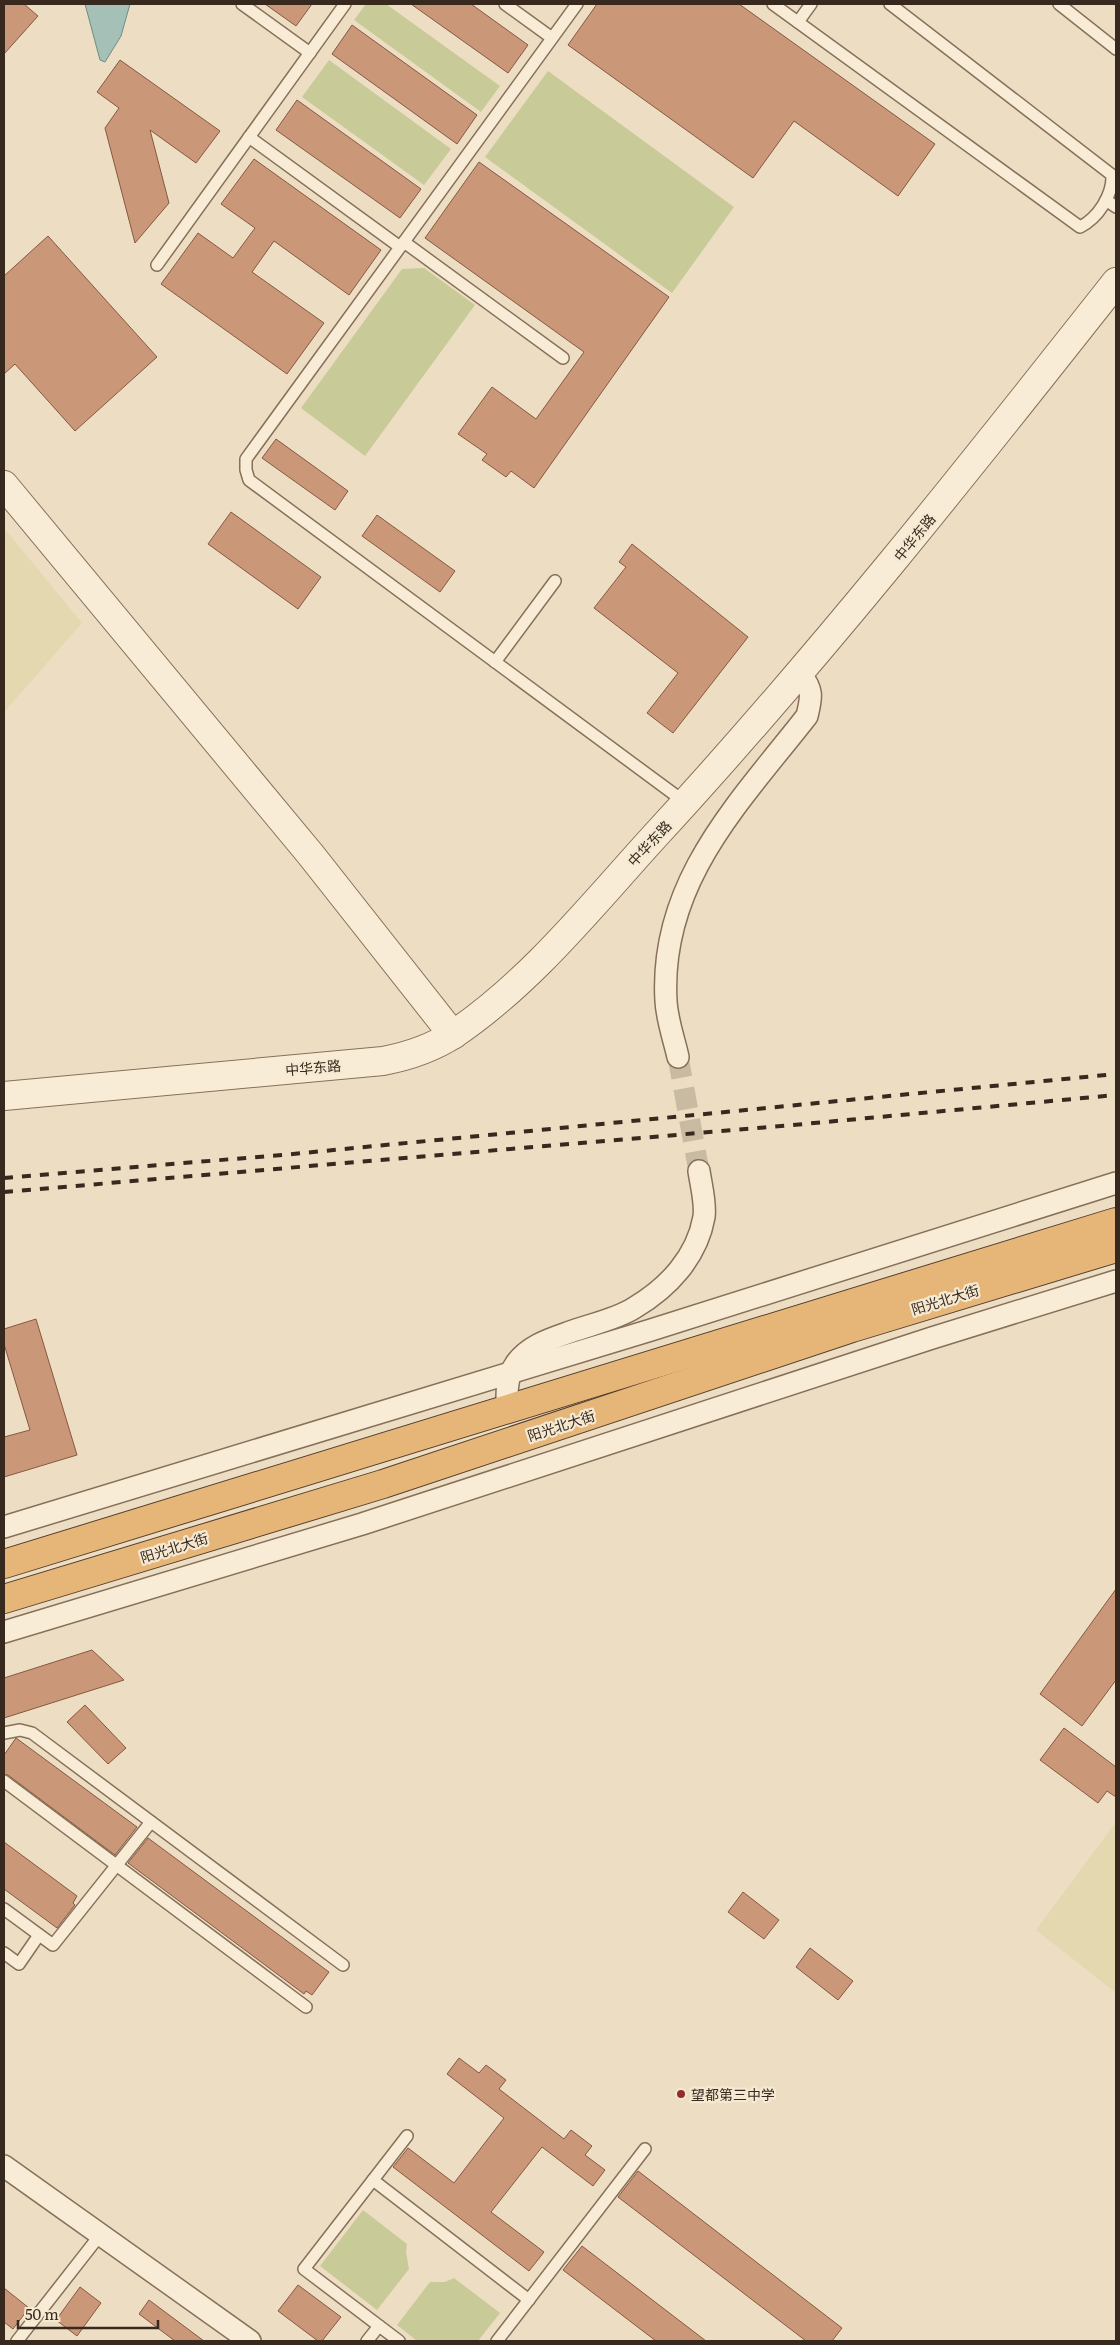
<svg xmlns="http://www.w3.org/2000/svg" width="1120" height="2345" viewBox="0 0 1120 2345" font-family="Literata,'Noto Sans SC',serif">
	<rect width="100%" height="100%" fill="#eddec3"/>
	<g fill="#e3d8b0">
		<polygon points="4,528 82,623 4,712"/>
		<polygon points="1116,1822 1116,1993 1036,1930"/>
	</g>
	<g fill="#c8cb97">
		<polygon points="366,4 386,4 500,86 481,112 354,20"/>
		<polygon points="329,60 451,149 424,185 302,97"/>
		<polygon points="548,71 734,207 672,293 485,157"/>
		<polygon points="424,268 475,305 365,456 301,408 402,269"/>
		<polygon points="363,2210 407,2244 406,2252 409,2269 377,2310 320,2266"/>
		<polygon points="454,2278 500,2313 478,2341 417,2341 397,2325 430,2282 445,2282"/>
	</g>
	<polygon fill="#a5c0b7" stroke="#6c8e84" points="85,4 130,4 121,36 105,62 100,60"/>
	<g fill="#cb9779" stroke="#865840">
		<polygon points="4,4 24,4 38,16 4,54"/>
		<polygon points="265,4 312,4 296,26"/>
		<polygon points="411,4 471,4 528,45 508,73"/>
		<polygon points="597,4 739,4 935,144 898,196 794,121 753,178 568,45"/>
		<polygon points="352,25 477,115 457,144 332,54"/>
		<polygon points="120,60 220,131 196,163 150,130 169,203 135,243 105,128 119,108 97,92"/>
		<polygon points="297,100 421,189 400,218 276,130"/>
		<polygon points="254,159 381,250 349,295 274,241 252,272 324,323 287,374 161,284 198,233 233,258 255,228 221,204"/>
		<polygon points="479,162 669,297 534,488 511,471 506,477 482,460 487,454 458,434 492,387 536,419 584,352 425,238"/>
		<polygon points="48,236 157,357 75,431 15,364 4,374 4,276"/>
		<polygon points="276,439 348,491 335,510 262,458"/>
		<polygon points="231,512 321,577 298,609 208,544"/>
		<polygon points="377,515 455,571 440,592 362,536"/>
		<polygon points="632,544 748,637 673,733 647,713 678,673 594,608 626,567 619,562"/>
		<polygon points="36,1319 77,1455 4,1477 4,1437 30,1430 4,1344 4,1329"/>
		<polygon points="1116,1589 1116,1680 1082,1726 1040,1694"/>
		<polygon points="92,1650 124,1680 4,1718 4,1678"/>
		<polygon points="85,1705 126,1748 108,1764 67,1722"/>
		<polygon points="1064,1728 1116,1767 1116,1797 1107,1791 1098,1803 1040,1760"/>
		<polygon points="16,1738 137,1827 115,1855 8,1775 4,1774 4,1755"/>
		<polygon points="148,1838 329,1972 312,1995 306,1991 304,1994 128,1863"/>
		<polygon points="4,1842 77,1896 73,1903 75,1905 57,1928 4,1889"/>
		<polygon points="743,1892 779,1920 764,1939 728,1912"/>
		<polygon points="810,1948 853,1981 838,2000 796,1967"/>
		<polygon points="459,2058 479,2073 486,2065 506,2080 499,2089 564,2139 571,2130 592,2146 585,2155 605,2170 593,2186 542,2147 491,2212 544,2252 529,2271 393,2167 408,2148 454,2183 504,2118 447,2074"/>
		<polygon points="638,2171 842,2328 832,2341 806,2341 618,2197"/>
		<polygon points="582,2246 706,2341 656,2341 563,2270"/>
		<polygon points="298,2285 341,2317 322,2341 318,2341 278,2311"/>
		<polygon points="80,2287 101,2303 77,2336 56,2320"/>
		<polygon points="4,2288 29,2308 13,2329 4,2322"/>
		<polygon points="149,2300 204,2341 175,2341 139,2314"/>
	</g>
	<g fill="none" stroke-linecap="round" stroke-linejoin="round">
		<polyline stroke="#c9baa2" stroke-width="21" stroke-dasharray="21 11" stroke-linecap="butt" points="678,1057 699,1171"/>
		<g stroke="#87705a" stroke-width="14">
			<g id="service">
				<polyline points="242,4 310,53"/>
				<polyline points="505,4 552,38"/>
				<polyline points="577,4 246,459 246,470 249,480 686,803"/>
				<path d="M773,4L1080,227C1098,218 1113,195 1112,175L890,4"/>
				<polyline points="1059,4 1116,49"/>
				<polyline points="798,22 811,4"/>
				<polyline points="249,137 400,247"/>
				<polyline points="1106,200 1116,207"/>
				<polyline points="404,242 563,358"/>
				<polyline points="157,265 345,4"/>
				<polyline points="495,662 555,581"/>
				<polyline points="4,1733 20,1730 32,1733 343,1965"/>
				<polyline points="4,1781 306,2007"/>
				<polyline points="4,1909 53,1945 151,1822"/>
				<polyline points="4,1953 19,1964 39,1935"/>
				<polyline points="373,2180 529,2300"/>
				<polyline points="17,2341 100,2235"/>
				<polyline points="367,2341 379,2326"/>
				<polyline points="399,2341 304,2269 407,2136"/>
				<polyline points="497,2341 645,2149"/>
			</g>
		</g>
		<g stroke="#87705a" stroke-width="24">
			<g id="minor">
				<path d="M678,1057C674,1039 667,1020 666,1001C659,882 739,803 807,716C812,696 813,690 800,673"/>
				<path d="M507,1409C507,1393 506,1378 515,1365C527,1346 550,1339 570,1332C589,1325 617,1319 634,1308C668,1288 697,1257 704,1217C706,1203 701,1185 699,1171"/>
				<polyline points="4,1527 651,1330 1116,1183"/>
				<polyline points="4,1632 362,1524 932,1338 1116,1281"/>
				<polyline points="4,2166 250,2341"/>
			</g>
		</g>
		<g stroke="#87705a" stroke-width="30">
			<g id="tertiary">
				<polyline points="4,485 311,855 453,1035"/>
				<path d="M4,1096L383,1061C409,1056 431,1049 454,1034C531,982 592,905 654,837C818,659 967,471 1116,282"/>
			</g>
		</g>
		<g stroke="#553e2e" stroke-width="30">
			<g id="trunk">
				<polyline points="4,1564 1116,1222"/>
				<polyline points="4,1599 383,1484 852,1328 1116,1248"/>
			</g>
		</g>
		<use href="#service" stroke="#f8ecd6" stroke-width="11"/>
		<use href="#minor" stroke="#f8ecd6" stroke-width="21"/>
		<use href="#tertiary" stroke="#f8ecd6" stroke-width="28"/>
		<use href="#trunk" stroke="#e6b578" stroke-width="28"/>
		<g stroke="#37291e" stroke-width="4" stroke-dasharray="9 9" stroke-linecap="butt">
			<polyline points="4,1178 293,1154 1116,1074"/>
			<polyline points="4,1192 793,1125 1116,1095"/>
		</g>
	</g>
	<circle fill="#952b31" stroke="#f5e9d2" stroke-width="2" cx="681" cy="2094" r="5"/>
	<g text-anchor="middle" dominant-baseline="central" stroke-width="4.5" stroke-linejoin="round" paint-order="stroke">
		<g font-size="14" fill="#37291e" stroke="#f5e9d2">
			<text transform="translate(914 537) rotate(-51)">中华东路</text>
			<text transform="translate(649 843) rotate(-47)">中华东路</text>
			<text transform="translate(313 1067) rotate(-5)">中华东路</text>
			<text transform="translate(945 1299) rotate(-17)">阳光北大街</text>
			<text transform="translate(561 1425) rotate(-18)">阳光北大街</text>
			<text transform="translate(174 1547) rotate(-17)">阳光北大街</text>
		</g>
		<g font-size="14" fill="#37291e" stroke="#f5e9d2" text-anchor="start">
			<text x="691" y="2094">望都第三中学</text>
		</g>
	</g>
	<rect width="1120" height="2345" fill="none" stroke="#37291e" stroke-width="10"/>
	<path d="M18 2320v8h140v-8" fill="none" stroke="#37291e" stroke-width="2.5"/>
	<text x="25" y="2320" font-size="15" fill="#37291e" stroke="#f5e9d2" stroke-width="4" paint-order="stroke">50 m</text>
</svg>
